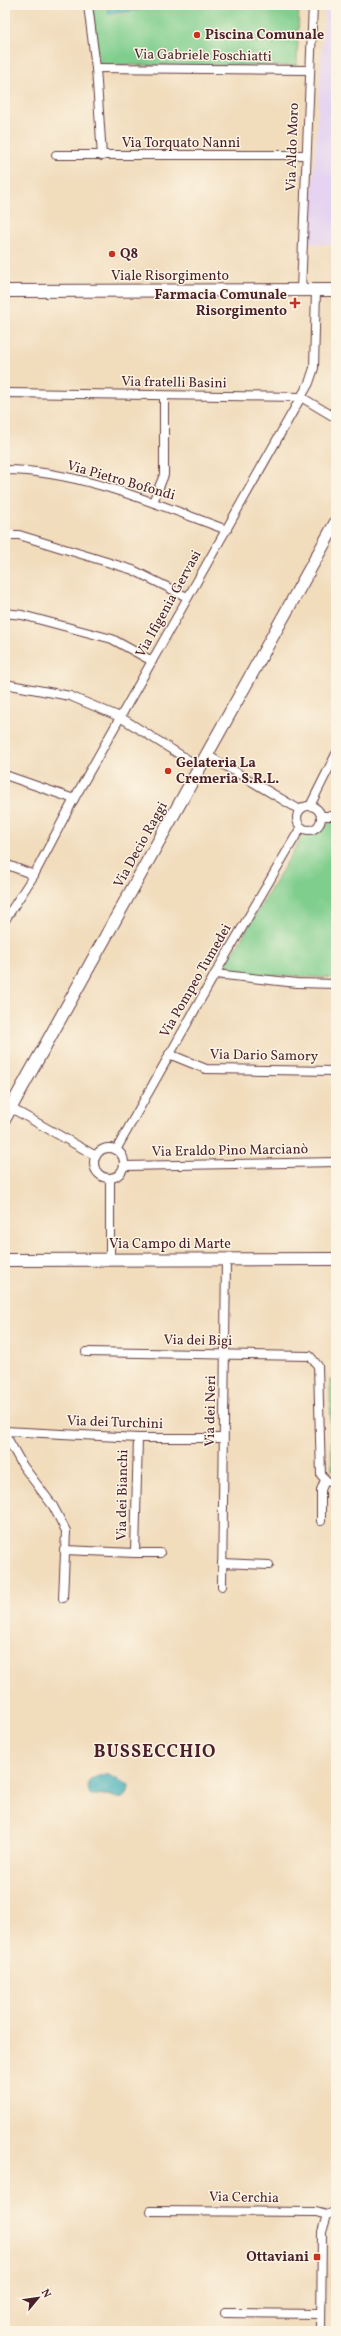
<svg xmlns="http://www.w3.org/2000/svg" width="341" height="2336" viewBox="0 0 341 2336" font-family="Vollkorn,serif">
	<rect width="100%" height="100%" fill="#fcf5e5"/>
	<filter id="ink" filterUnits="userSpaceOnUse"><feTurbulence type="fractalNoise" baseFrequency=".025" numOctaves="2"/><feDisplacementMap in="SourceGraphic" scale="8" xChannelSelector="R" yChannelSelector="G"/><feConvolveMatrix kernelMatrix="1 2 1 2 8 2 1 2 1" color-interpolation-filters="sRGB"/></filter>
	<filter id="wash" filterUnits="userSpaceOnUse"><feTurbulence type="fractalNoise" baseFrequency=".012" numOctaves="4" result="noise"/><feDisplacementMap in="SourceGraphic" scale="16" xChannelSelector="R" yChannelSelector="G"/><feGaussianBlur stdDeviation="0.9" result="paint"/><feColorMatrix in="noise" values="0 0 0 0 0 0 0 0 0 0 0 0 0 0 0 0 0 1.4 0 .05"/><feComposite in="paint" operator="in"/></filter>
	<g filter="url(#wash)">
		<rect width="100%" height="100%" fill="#f1dcbc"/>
		<polygon fill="#e5d3f1" points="325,5 336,5 336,245 309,243"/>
		<g fill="#7fce8d" stroke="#64765c">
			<polygon points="92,5 299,5 297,66 99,65"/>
			<polygon points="331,822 336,822 336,978 221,973 303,835 317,831"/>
			<polygon points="330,1380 336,1380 336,1470 332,1470"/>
		</g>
		<g fill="#39aab5" stroke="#426470">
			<polygon points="107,5 175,5 108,14"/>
			<path d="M104,1774C109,1774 126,1783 129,1786C128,1807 113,1795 105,1795C99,1795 95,1798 90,1795L87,1786L90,1779Z"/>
		</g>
	</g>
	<g filter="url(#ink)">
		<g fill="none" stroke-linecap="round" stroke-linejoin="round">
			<g stroke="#633b41" stroke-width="10">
				<g id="street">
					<polyline points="88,5 96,68 102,156"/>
					<polyline points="96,68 309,70"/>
					<polyline points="56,155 306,155"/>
					<polyline points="301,290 313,5"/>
					<polyline points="5,393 301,397 336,418"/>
					<path d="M5,470C78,470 159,505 227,530"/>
					<polyline points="153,502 164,475 164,396"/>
					<polyline points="5,535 19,535 133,570 187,597"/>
					<polyline points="5,613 22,615 112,639 152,661"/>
					<polyline points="5,684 70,696 120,717 201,768"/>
					<polyline points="207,755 300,810"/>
					<polyline points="5,775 74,799"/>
					<circle cx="309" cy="818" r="12"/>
					<polyline points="310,806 336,754"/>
					<polyline points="321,816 336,816"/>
					<polyline points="5,864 34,875"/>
					<polyline points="5,920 34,875 74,799 309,383 314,368 316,290"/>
					<polyline points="215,974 297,983 336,984"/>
					<polyline points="169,1054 206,1069 336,1071"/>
					<polyline points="11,1108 96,1156"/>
					<circle cx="109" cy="1163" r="15"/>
					<polyline points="116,1150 215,974 301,827"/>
					<polyline points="124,1166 336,1162"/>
					<polyline points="110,1259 110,1178"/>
					<polyline points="86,1352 310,1356 318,1366 321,1475 327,1481 336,1484"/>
					<polyline points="5,1431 138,1438 223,1438"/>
					<polyline points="5,1434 23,1466 53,1506 66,1531 63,1598"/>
					<polyline points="321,1521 321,1490 325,1480"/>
					<polyline points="64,1550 135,1553 138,1438"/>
					<polyline points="135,1553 160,1553"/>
					<polyline points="222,1563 269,1565"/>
					<polyline points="222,1586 226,1259"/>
					<polyline points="151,2211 316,2212 327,2215 336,2211"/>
					<polyline points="225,2313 321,2314"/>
					<polyline points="321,2331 322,2232 327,2215"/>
				</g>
			</g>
			<g stroke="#633b41" stroke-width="14">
				<g id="secondary">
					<polyline points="5,291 336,290"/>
					<polyline points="5,1118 336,522"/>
					<polyline points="5,1260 336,1259"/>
				</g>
			</g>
			<use href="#street" stroke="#fff" stroke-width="8"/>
			<use href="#secondary" stroke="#fff" stroke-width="12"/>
		</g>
	</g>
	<g fill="#c8321e" stroke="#fcf5e5" stroke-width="1.5">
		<circle cx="197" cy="35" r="4"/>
		<circle cx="112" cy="254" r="4"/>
		<path d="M293 297h4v4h4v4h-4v4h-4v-4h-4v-4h4z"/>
		<circle cx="168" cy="771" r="4"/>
		<rect x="313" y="2253" width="8" height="8" rx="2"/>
	</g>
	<g text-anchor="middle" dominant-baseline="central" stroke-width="3" stroke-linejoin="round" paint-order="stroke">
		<g font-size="14" font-weight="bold" fill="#4a1f2b" stroke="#fcf5e5" text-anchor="start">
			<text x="205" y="35">Piscina Comunale</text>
			<text x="120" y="254">Q8</text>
			<text x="287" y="295" text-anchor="end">Farmacia Comunale<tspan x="287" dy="16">Risorgimento</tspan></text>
			<text x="176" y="763">Gelateria La<tspan x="176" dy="16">Cremeria S.R.L.</tspan></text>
			<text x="309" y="2257" text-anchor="end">Ottaviani</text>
		</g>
		<g font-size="14" fill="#4a1f2b" stroke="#fcf5e5">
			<text transform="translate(203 56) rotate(1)">Via Gabriele Foschiatti</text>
			<text x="181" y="143">Via Torquato Nanni</text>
			<text transform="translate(293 147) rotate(-88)">Via Aldo Moro</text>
			<text x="170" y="276">Viale Risorgimento</text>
			<text transform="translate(174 383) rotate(1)">Via fratelli Basini</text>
			<text transform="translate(121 481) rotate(16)">Via Pietro Bofondi</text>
			<text transform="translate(169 604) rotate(-61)">Via Ifigenia Gervasi</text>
			<text transform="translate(141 845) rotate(-61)">Via Decio Raggi</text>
			<text transform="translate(196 981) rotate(-60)">Via Pompeo Tumedei</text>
			<text transform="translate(264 1056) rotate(1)">Via Dario Samory</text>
			<text transform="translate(230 1151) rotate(-1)">Via Eraldo Pino Marcianò</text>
			<text x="170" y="1244">Via Campo di Marte</text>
			<text transform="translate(198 1341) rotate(1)">Via dei Bigi</text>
			<text transform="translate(211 1411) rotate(-89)">Via dei Neri</text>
			<text transform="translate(115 1423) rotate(2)">Via dei Turchini</text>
			<text transform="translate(123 1495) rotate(-89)">Via dei Bianchi</text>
			<text transform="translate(244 2198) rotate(1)">Via Cerchia</text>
		</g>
		<g font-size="18" font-weight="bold" letter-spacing="1" fill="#4a1f2b" stroke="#fcf5e5">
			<text x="155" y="1752">BUSSECCHIO</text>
		</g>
	</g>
	<rect width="341" height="2336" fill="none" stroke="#fcf5e5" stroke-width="20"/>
	<g transform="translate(38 2298) rotate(61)" stroke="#fcf5e5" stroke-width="3" paint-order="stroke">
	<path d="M0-3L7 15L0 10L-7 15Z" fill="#4a1f2b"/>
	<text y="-6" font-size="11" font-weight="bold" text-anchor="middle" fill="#4a1f2b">N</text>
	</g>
</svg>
